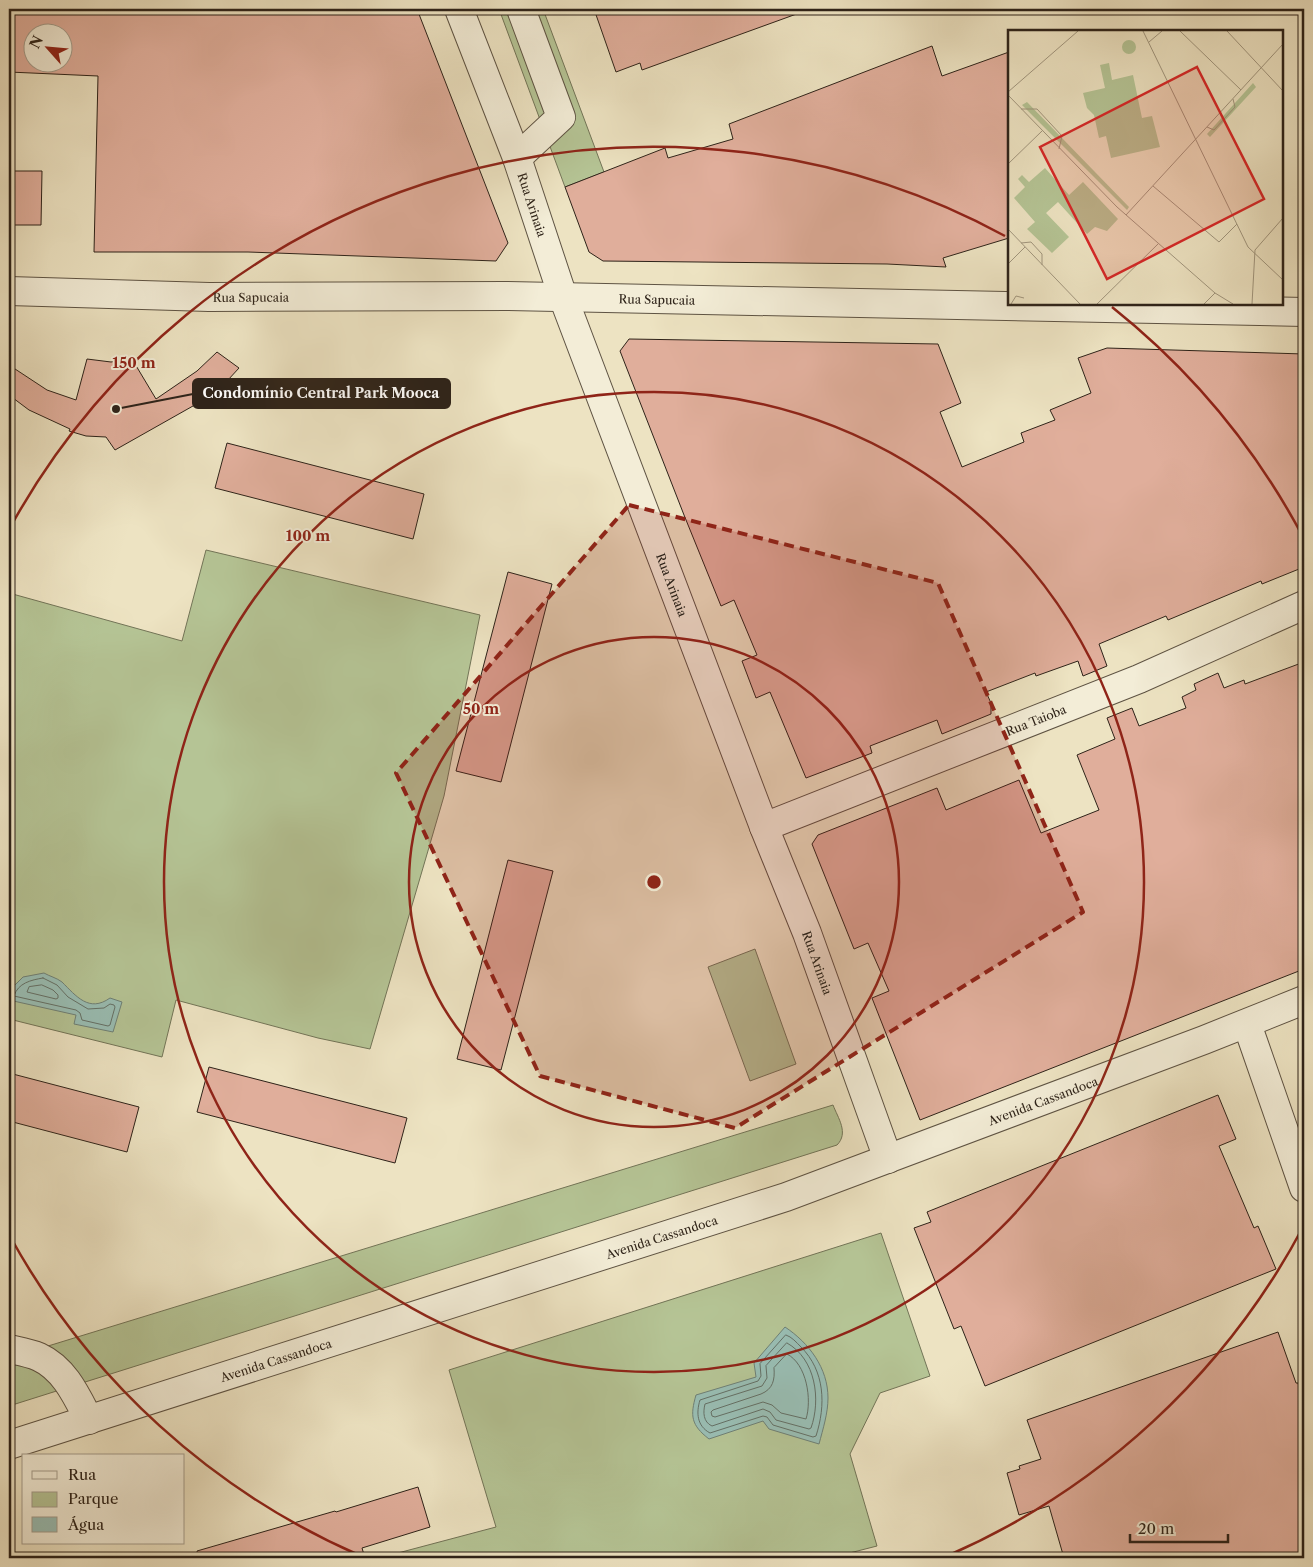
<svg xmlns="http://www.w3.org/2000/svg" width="1313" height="1567" viewBox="0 0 1313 1567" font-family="'Libre Caslon Text',serif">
	<rect width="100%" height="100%" fill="#ede3c2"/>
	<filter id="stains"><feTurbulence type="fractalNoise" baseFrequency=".004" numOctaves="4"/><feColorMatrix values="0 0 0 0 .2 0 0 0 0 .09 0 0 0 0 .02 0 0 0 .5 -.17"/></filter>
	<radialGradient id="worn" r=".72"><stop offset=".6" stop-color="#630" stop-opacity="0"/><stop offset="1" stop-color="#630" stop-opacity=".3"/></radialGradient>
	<g fill="#b5c495" stroke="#727457">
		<polygon points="499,9 543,9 604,172 565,187"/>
		<polygon points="206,550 480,615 444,796 370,1049 318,1038 176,1000 162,1057 9,1019 9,593 182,641"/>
		<polygon points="755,949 796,1064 750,1081 708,967"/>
		<path d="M833,1105C838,1118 849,1133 837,1145L9,1406V1358Z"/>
		<polygon points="881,1233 930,1376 880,1393 850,1454 877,1546 830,1558 379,1558 496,1527 449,1370"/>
	</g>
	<g fill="#99beb4" stroke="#6e8076">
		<path d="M44,973C49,976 57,978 62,982C76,996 89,1013 110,998L122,1002L113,1032L74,1024L76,1015L9,1000L11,989L23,977Z"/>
		<path d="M785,1327C809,1343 828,1368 828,1398C828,1413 823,1429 819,1444L769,1429L763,1421L709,1439C691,1425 690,1416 696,1395L756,1377L754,1363Z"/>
	</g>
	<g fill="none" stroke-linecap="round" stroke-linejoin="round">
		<g stroke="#647066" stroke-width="1">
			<path d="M43,978L57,985L68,997L88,1009L104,1008L110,1004L114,1005L115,1007L110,1025L108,1026L82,1020L80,1013L76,1010L14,996C18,983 31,980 43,978Z"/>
			<polygon points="42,985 53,990 58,995 58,998 56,999 27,992 29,987"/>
			<path d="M786,1335C792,1337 796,1342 801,1347C825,1371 826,1405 816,1436L813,1437L773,1425L767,1417L763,1416L710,1433C697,1426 696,1413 700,1400L758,1381L761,1376L760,1364Z"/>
			<path d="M787,1343C816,1359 821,1400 811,1428L809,1429L776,1420L770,1412L763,1409L712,1426C703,1422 703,1412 705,1404L762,1386L767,1378L766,1366Z"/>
			<path d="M787,1354C807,1364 812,1400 806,1419L781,1413L772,1405L763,1402L715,1417L712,1416L711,1412L713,1410L761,1394C773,1389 775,1380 774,1368Z"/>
		</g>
	</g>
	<g fill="#e0ae9b" stroke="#2e2319" fill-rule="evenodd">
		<path d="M9,9H417L508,243L496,261L248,252H94L98,76L9,72ZM32,32H62V62H32Z"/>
		<polygon points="594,9 802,9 802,12 642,70 640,63 616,72"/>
		<polygon points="932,46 942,76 1009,52 1009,238 943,258 946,267 887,264 603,261 589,252 565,187 665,148 668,158 733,139 729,124"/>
		<polygon points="9,171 42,171 41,225 9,225"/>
		<polygon points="629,339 938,344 961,403 940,412 962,467 1024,442 1021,433 1055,420 1050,410 1091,393 1078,358 1107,348 1304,354 1304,567 1262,584 1261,581 1168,620 1166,616 1099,644 1107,666 1083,676 1078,661 1036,676 1035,673 986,692 991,703 991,714 942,734 937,720 870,746 872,753 806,778 770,692 756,698 742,661 757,655 734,600 721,606 684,515 620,351"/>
		<polygon points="217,352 239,368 216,393 115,450 106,437 86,436 69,431 70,429 29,410 9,395 9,365 47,390 76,400 87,359 111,362 132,359 156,399 197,371"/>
		<polygon points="227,443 424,494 413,539 215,488"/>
		<polygon points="508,572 552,584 501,782 456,771"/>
		<polygon points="1304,662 1304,969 920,1120 872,998 889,991 868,943 854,949 812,844 818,835 937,788 946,810 1019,780 1041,833 1099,810 1077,755 1115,739 1107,718 1132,708 1139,726 1186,708 1182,697 1196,690 1194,684 1218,673 1224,688 1244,680 1245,684"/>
		<polygon points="508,860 553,871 501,1070 457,1059"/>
		<polygon points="209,1067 407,1118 395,1163 197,1112"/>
		<polygon points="9,1073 139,1107 127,1152 9,1121"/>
		<polygon points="1218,1095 1236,1139 1219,1146 1254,1228 1258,1226 1276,1269 985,1386 961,1326 954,1329 914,1228 931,1222 927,1212"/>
		<polygon points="1278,1332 1296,1383 1298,1383 1299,1387 1304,1386 1304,1558 1064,1558 1049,1506 1019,1515 1007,1473 1020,1469 1019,1466 1041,1459 1027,1420"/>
		<polygon points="418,1487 430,1527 362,1548 365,1558 198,1558 197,1551 335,1511 336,1512"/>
	</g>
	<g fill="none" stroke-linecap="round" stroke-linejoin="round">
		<g stroke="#5e5343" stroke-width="30">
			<g id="minor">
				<path id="s1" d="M459,9L517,158L563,297L764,827L807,933L888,1159"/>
				<polyline points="517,158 561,117 521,9"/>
				<path id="s2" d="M9,291L209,297L508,296L1304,312"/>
				<path id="s3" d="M764,827L1139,679L1304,605"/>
				<polyline points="1247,1024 1304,1188"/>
				<path d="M9,1349C18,1351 30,1353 39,1357C65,1369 77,1397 89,1420"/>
				<path id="s4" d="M9,1445L786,1197L1204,1040L1304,1000"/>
			</g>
		</g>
		<use href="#minor" stroke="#f3edd7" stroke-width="28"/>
	</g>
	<path fill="#8f2418" fill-opacity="0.2" stroke="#8f2418" stroke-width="4" stroke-dasharray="10 6" stroke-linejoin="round" d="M629,505L938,583L1083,912L735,1128L540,1076L396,773Z"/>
	<g fill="none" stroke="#8f2418" stroke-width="2.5">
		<circle cx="654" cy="882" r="245"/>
		<circle cx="654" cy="882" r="490"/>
		<path d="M1303 1227A735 735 0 0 1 947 1556M361 1556A735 735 0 0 1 11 1238M11 526A735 735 0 0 1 1005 236M1112 307A735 735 0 0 1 1303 537"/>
	</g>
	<g text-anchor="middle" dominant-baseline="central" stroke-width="4" stroke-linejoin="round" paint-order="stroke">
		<g font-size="12" fill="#2e2319" stroke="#f3edd7">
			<text stroke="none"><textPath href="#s1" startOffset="209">Rua Arinaia</textPath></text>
			<text stroke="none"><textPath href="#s2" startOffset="242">Rua Sapucaia</textPath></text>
			<text stroke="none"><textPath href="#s2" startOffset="648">Rua Sapucaia</textPath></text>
			<text stroke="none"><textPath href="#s1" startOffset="614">Rua Arinaia</textPath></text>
			<text stroke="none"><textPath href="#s3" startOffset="292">Rua Taioba</textPath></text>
			<text stroke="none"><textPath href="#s1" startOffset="1019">Rua Arinaia</textPath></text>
			<text stroke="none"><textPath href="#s4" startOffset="1090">Avenida Cassandoca</textPath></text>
			<text stroke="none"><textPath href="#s4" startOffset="685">Avenida Cassandoca</textPath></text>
			<text stroke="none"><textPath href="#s4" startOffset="280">Avenida Cassandoca</textPath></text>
		</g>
	</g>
	<g transform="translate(1008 30)">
		<rect width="275" height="275" fill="#ede3c2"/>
		<path d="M114 17a7 7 0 1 1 14 0a7 7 0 1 1-14 0ZM101,33L104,50L125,45L134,88L144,86L152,117L103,128L98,106L91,108L86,85L79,78L75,63L97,58L92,35ZM245,53L248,57L202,107L199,104ZM19,72L121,177L119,180L14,75ZM37,138L61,165L75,152L110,189L99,201L87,197L79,204L50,172L38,183L61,207L44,223L19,199L27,192L6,168L17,157L10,149L14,145L21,152Z" fill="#b5c495"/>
		<path fill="none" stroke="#a1967e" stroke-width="1" d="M135,1L240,217L275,250M172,1L233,60M219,1L275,61M141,12L154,1M0,62L70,1M0,65L109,177L207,263L225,274M13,79H29L54,106L51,119M199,97L206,100L227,77L225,69M0,134L34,101M145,156L211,212L229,194M118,185L275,14M0,199L72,274M13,213L23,212L34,224V235M1,233L17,217M3,274L8,266L16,268M89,274L150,214M196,274L207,263M244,274L247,220L275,188"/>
		<path fill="#d62828" fill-opacity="0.15" stroke="#d62828" stroke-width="2.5" d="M189,37L256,169L99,249L32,117Z"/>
		<rect width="275" height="275" fill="none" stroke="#2e2319" stroke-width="2.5"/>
	</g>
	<circle cx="654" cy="882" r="8" fill="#8f2418" stroke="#f3edd7" stroke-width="2.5"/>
	<g font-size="15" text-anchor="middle" font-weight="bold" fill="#8f2418" stroke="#f3edd7" stroke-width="4" stroke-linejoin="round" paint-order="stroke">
		<text x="134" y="368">150 m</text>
		<text x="308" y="541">100 m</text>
		<text x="481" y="714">50 m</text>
	</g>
	<path fill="none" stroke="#2e2319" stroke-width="2" d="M116 409L193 394"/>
	<circle fill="#2e2319" stroke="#f3edd7" stroke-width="2" cx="116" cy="409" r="5"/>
	<rect fill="#2e2319" stroke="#2e2319" stroke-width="2" x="193" y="379" width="257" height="29" rx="5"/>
	<g font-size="14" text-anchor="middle" font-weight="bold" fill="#fff">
		<text x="321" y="398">Condomínio Central Park Mooca</text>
	</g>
	<rect width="1313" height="1567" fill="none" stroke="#ede3c2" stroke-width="30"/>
	<rect x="10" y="10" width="1293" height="1547" fill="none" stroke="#2e2319" stroke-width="2.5"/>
	<rect x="15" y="15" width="1283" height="1537" fill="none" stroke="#2e2319"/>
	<rect x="22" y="1454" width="162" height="90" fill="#f3edd7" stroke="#a49c8b"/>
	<rect x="32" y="1471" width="25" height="8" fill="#f3edd7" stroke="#a49c8b"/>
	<text x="68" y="1480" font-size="15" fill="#2e2319">Rua</text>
	<rect x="32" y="1492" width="25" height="15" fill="#b5c495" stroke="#a49c8b"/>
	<text x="68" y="1504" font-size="15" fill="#2e2319">Parque</text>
	<rect x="32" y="1517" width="25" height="15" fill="#99beb4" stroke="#a49c8b"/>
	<text x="68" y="1530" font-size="15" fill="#2e2319">Água</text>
	<g transform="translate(48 48) rotate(297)"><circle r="24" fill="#f3edd7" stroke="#a49c8b"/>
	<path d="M0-4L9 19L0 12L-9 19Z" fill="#8f2418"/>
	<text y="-8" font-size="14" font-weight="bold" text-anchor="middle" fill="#2e2319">N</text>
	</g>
	<path d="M1130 1534v8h98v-8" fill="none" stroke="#2e2319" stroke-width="2.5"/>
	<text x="1138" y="1534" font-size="15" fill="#2e2319" stroke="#f3edd7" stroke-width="4" paint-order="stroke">20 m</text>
	<rect width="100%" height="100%" filter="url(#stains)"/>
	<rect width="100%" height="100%" fill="url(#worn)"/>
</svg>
